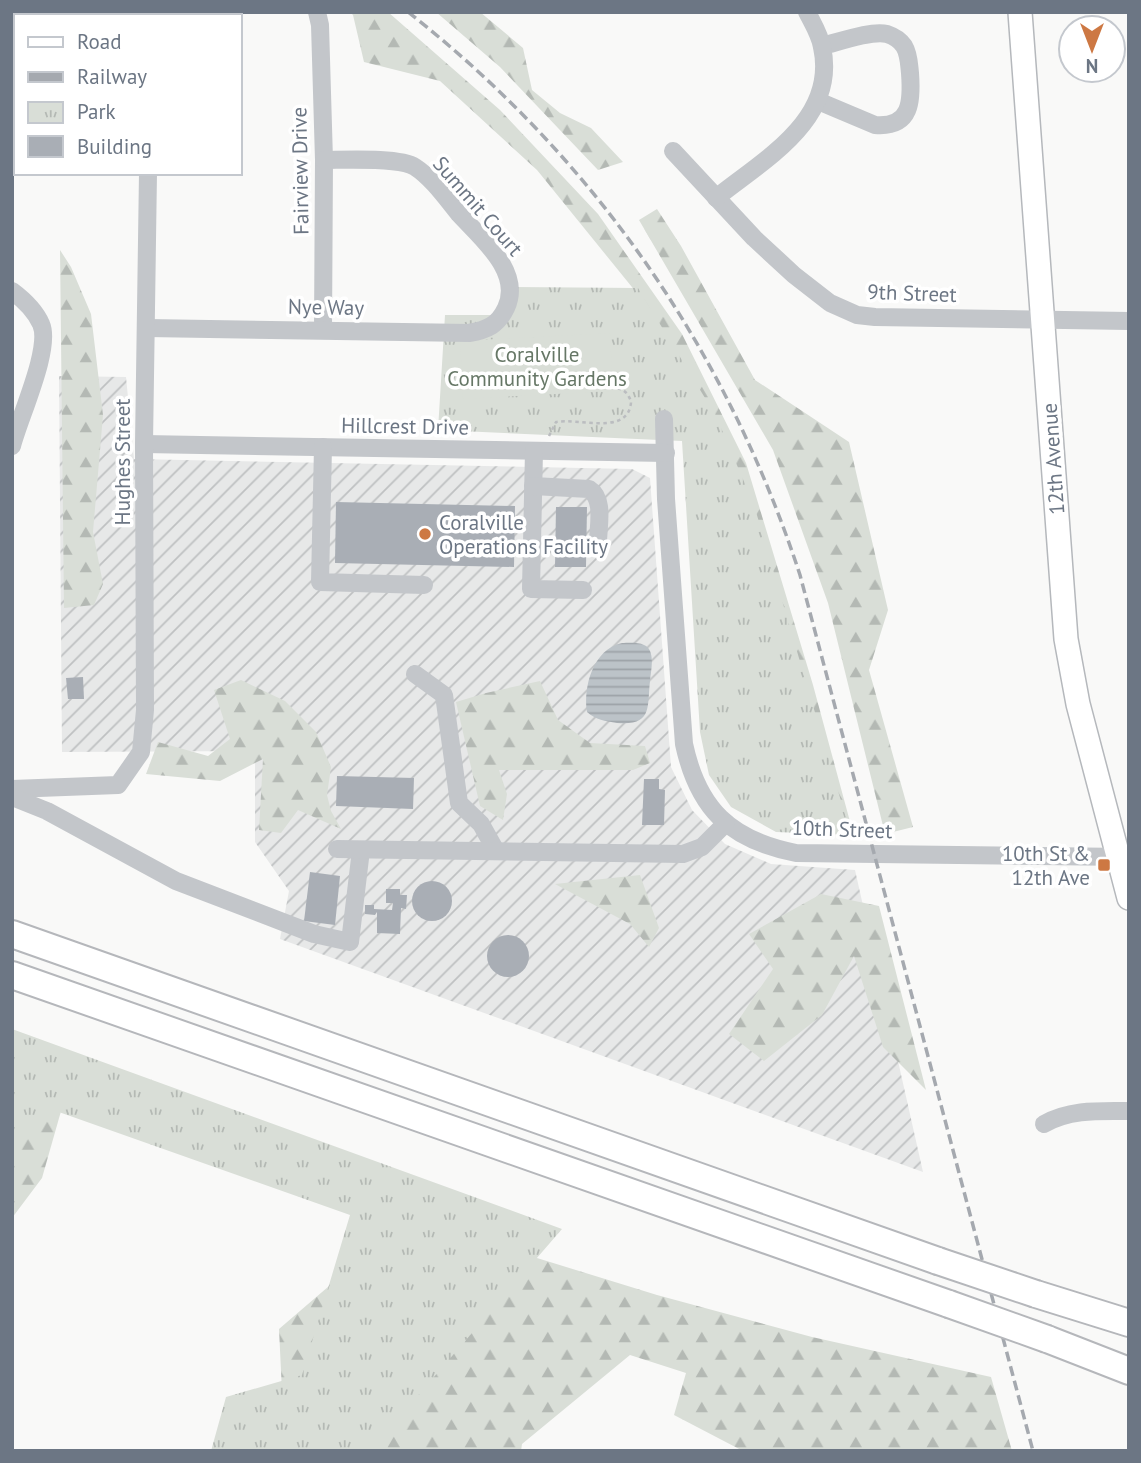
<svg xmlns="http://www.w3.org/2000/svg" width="1141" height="1463" viewBox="0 0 1141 1463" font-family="'PT Sans',sans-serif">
	<defs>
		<pattern id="industrial-furrows" width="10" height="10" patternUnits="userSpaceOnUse" patternTransform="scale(1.75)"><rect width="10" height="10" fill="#e7e8e8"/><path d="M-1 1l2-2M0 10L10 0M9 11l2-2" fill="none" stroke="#bfc1c2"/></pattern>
		<pattern id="forest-firs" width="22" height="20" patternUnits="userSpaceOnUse" patternTransform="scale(1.75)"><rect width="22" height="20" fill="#d9ded7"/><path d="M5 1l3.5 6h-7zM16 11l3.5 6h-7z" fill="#b4b9b4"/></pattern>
		<pattern id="park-tufts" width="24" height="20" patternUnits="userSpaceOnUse" patternTransform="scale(1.75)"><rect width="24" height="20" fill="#d9ded7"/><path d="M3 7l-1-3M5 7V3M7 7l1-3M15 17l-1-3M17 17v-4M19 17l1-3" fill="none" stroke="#b4b9b4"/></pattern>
		<pattern id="water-rules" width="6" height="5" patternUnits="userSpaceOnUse" patternTransform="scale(1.75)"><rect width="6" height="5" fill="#bcc3c8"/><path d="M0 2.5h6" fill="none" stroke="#9da3a8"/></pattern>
	</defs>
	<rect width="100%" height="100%" fill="#f9f9f8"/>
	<polygon fill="url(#industrial-furrows)" points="59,376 126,377 134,459 632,469 650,478 671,767 692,810 725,844 771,864 855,870 923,1172 280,939 289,891 255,842 255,751 62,752"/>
	<g fill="url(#forest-firs)">
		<polygon points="350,12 388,12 500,110 598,214 682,334 746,463 813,685 852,829 760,814 685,396 640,297 537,170 440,81 364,62 353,15"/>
		<polygon points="436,12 480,12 523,48 532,90 560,113 591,128 623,162 598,170 500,67"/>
		<polygon points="657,209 681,246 755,380 849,442 888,610 869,670 913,827 885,834 828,603 773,450 639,220"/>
		<polygon points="60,250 71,267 91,314 103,415 93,532 103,584 94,605 64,608"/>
		<polygon points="241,680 285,701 316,732 331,767 327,795 331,811 341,829 298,810 281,833 259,830 263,759 220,781 146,774 158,742 208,756 230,739 214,690"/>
		<polygon points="540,681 558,720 590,743 645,746 650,763 633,770 499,770 507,794 503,820 480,806 456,702 486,693"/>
		<polygon points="640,875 659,928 649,947 630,924 555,884"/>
		<polygon points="821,894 879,906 926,1090 883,1047 854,956 822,1015 764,1061 729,1034 773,969 749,934"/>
		<polygon points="12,1054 71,1076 42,1178 12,1218"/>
		<polygon points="511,1250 657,1295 812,1337 991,1377 1012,1451 743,1451 674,1415 686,1373 630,1355 522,1444 521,1451 239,1451 282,1392 279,1329 350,1268"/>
	</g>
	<g fill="url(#park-tufts)">
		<polygon points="514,287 638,288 716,416 754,505 851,835 776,832 731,807 709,775 700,732 682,441 438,430 445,315 495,315"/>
		<polygon points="12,1029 562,1229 370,1451 211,1451 226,1397 302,1375 350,1215 39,1105 12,1161"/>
	</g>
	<polygon fill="#d9ded7" points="610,333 613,391 463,399 460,341"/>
	<path fill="url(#water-rules)" d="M622,643C628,643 638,642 644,645C656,650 651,671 650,681C647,707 653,726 617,723C605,721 596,720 587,712C583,687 593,649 622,643Z"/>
	<g fill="#a9aeb5">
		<polygon points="336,502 515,506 514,567 335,563"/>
		<polygon points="556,507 587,507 586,567 555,567"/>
		<polygon points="83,677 84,699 68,699 66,678"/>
		<polygon points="337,776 414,778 413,809 336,806"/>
		<polygon points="644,779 659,779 659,789 665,790 664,825 642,825"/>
		<polygon points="310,872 340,876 335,925 304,921"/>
		<circle cx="432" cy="901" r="20"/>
		<polygon points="386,889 400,889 400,895 407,895 406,909 401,908 400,934 377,933 377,912 375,915 365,914 365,905 374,905 374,909 392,910 393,903 386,903"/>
		<circle cx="508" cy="956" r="21"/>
	</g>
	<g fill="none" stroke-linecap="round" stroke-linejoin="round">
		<g stroke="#b5b8bc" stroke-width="26">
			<polyline id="major" points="1020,12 1066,639 1078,704 1129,898"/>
		</g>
		<g stroke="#b5b7bb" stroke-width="30">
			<g id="highway">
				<polyline points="12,934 938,1261"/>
				<polyline points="12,975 949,1304"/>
				<polyline points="1036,1294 1129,1323"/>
				<polyline points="1047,1339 1129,1371"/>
			</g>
		</g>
		<path stroke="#bbbdc0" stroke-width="2.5" stroke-dasharray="3.5 3.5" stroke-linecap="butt" d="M549,436L556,422C578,418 622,434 630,408C631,403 632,402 629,397C626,391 622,389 616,388"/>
		<g stroke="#c3c6ca" stroke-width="18">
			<polyline points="317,12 320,25 324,160 323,330"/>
			<polyline points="149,16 149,12"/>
			<path d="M818,101L875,125C912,128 912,100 910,73C909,64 909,54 904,46C900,40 893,36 887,34C871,30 839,42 822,46"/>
			<polyline points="673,151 754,238 794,275 830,303 857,315 875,317 1129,321"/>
			<path d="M716,198C763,160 838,120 822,47C820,35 813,24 807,12"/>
			<path d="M12,291C24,300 35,310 41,324C52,348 19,418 12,446"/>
			<path d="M147,328L469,333C487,330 498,325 506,308C523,272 481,238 459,214C446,198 432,178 415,167C400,157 344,160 324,160"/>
			<path d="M664,419L666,499L684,744C698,809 730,840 796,853L1129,857"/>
			<polyline points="144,444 666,453"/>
			<polyline points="323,447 320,582 424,585"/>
			<polyline points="534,451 531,589 583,590"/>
			<path d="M533,486L589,489C605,499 598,526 598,543"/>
			<polyline points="415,674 444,695 459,803 481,824 496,851"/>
			<polyline points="12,789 118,785 141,752 145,710 144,444 148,173"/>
			<polyline points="12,797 47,811 176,881 314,934 350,942 361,850"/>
			<polyline points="337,849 683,854 702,847 726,823"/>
			<path d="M1044,1124C1070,1109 1100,1111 1129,1111"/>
		</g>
		<use href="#major" stroke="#fff" stroke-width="23"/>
		<use href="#highway" stroke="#fff" stroke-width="26"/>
		<path stroke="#a5a9af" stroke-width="3.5" stroke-dasharray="10 5" stroke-linecap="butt" d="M408,12C595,159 726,349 800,575L1033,1451"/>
		<g stroke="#b5b7bb" stroke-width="30" stroke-linecap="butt">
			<g id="highway-bridge">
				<polyline points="938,1261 1036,1294"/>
				<polyline points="949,1304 1047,1339"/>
			</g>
		</g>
		<use href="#highway-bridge" stroke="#fff" stroke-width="26"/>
	</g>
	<g fill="#cd7843" stroke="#fff" stroke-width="2.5">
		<circle cx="425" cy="534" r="7"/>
		<rect x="1097" y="858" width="14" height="14" rx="3.5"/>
	</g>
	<g text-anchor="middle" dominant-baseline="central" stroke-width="7" stroke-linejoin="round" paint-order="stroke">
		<g font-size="21" fill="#6c7684" stroke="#fff">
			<text transform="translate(300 171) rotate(-91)">Fairview Drive</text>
			<text transform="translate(478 206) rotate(49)">Summit Court</text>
			<text transform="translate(912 293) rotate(2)">9th Street</text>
			<text transform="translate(326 307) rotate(1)">Nye Way</text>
			<text transform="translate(405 426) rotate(1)">Hillcrest Drive</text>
			<text transform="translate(1053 459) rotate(-94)">12th Avenue</text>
			<text transform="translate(122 462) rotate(-90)">Hughes Street</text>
			<text transform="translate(842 829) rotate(2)">10th Street</text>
		</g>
		<g font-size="21" fill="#676" stroke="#fff">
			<text x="537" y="354">Coralville<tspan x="537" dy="24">Community Gardens</tspan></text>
		</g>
		<g font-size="21" fill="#6c7684" stroke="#fff" text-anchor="start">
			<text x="439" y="522">Coralville<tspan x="439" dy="24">Operations Facility</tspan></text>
			<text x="1090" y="853" text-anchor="end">10th St &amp;<tspan x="1090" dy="24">12th Ave</tspan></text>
		</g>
	</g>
	<rect width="1141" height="1463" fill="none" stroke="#6c7684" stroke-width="28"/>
	<rect x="14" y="14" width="228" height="161" fill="#ffffff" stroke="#c4c8ce" stroke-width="2"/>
	<rect x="28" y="37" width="35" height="10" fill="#ffffff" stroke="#c4c8ce" stroke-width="2"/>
	<text x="77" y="49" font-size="21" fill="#6c7684">Road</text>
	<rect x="28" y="72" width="35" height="10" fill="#a5a9af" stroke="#c4c8ce" stroke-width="2"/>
	<text x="77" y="84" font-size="21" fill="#6c7684">Railway</text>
	<rect x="28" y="102" width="35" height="21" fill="url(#park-tufts)" stroke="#c4c8ce" stroke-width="2"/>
	<text x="77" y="119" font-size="21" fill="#6c7684">Park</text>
	<rect x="28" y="136" width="35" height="21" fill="#a9aeb5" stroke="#c4c8ce" stroke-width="2"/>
	<text x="77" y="154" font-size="21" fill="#6c7684">Building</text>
	<g transform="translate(1092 49) rotate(180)"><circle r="33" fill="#ffffff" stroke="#c4c8ce" stroke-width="2"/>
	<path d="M0-5L12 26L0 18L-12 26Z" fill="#cd7843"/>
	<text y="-10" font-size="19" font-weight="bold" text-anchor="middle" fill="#6c7684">N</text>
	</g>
</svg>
